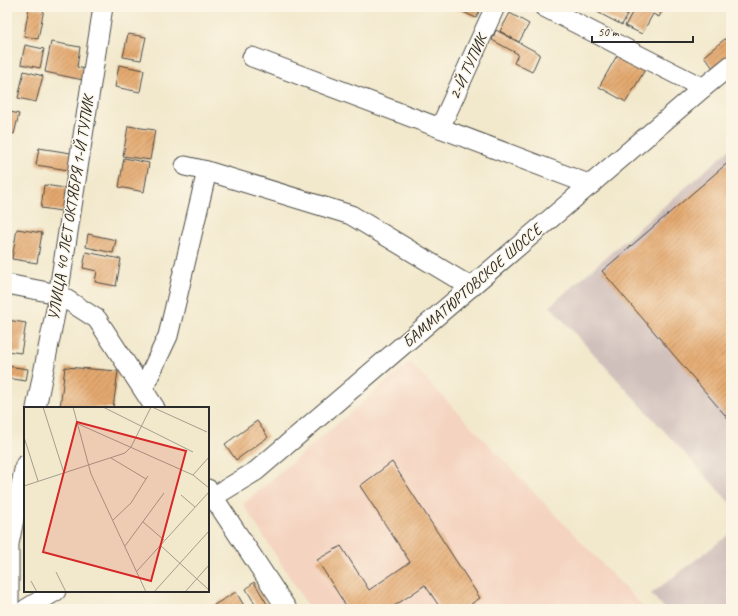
<svg xmlns="http://www.w3.org/2000/svg" width="738" height="616" viewBox="0 0 738 616" font-family="Caveat,sans-serif">
	<defs>
		<pattern id="building-hatch" width="6" height="6" patternUnits="userSpaceOnUse"><rect width="6" height="6" fill="#e4a96f"/><path d="M-1 1l2-2M0 6l6-6M5 7l2-2" fill="none" stroke="#b98a5b"/></pattern>
	</defs>
	<rect width="100%" height="100%" fill="#fcf5e5"/>
	<filter id="ink" filterUnits="userSpaceOnUse"><feTurbulence type="fractalNoise" baseFrequency=".025" numOctaves="2"/><feDisplacementMap in="SourceGraphic" scale="8" xChannelSelector="R" yChannelSelector="G"/><feConvolveMatrix kernelMatrix="1 2 1 2 8 2 1 2 1" color-interpolation-filters="sRGB"/></filter>
	<filter id="wash" filterUnits="userSpaceOnUse"><feTurbulence type="fractalNoise" baseFrequency=".012" numOctaves="4" result="noise"/><feDisplacementMap in="SourceGraphic" scale="16" xChannelSelector="R" yChannelSelector="G"/><feGaussianBlur stdDeviation="0.9" result="paint"/><feColorMatrix in="noise" values="0 0 0 0 0 0 0 0 0 0 0 0 0 0 0 0 0 1.4 0 .05"/><feComposite in="paint" operator="in"/></filter>
	<g filter="url(#wash)">
		<rect width="100%" height="100%" fill="#f2e9cd"/>
		<polygon fill="#f4d3c0" points="410,362 645,609 310,609 243,504"/>
		<g fill="#d0c0bc">
			<polygon points="731,148 731,504 550,306"/>
			<polygon points="731,533 731,609 665,609 651,594"/>
		</g>
		<g id="blocks">
			<g fill="url(#building-hatch)">
				<polygon points="29,7 44,9 38,39 24,36"/>
				<polygon points="453,7 481,7 476,18"/>
				<polygon points="600,7 622,7 629,11 622,25 597,12"/>
				<polygon points="635,7 664,7 659,17 653,14 642,34 625,26"/>
				<polygon points="510,13 529,24 519,42 500,31"/>
				<polygon points="496,30 540,54 532,72 514,63 518,54 492,40"/>
				<polygon points="128,34 146,37 141,60 123,57"/>
				<polygon points="731,34 731,54 713,68 704,56"/>
				<polygon points="51,42 80,47 77,67 85,69 83,80 45,72"/>
				<polygon points="25,45 44,49 40,68 21,64"/>
				<polygon points="619,52 646,68 626,102 599,87"/>
				<polygon points="119,65 144,70 140,92 115,87"/>
				<polygon points="24,71 43,76 36,102 18,98"/>
				<polygon points="7,111 19,114 14,134 7,132"/>
				<polygon points="128,126 155,130 150,160 123,156"/>
				<polygon points="39,148 77,154 75,171 36,165"/>
				<polygon points="124,158 149,163 144,192 119,187"/>
				<polygon points="731,160 731,422 602,271"/>
				<polygon points="44,185 72,189 68,212 41,208"/>
				<polygon points="17,229 42,233 37,263 12,259"/>
				<polygon points="88,234 116,240 113,253 86,247"/>
				<polygon points="86,252 121,259 116,286 95,282 97,271 83,268"/>
				<polygon points="7,320 26,323 21,353 7,351"/>
				<polygon points="7,366 28,369 26,381 7,378"/>
				<polygon points="65,367 118,371 113,408 60,408"/>
				<polygon points="257,421 268,437 236,460 225,444"/>
				<polygon points="392,462 480,598 464,609 441,609 425,585 390,609 348,609 317,560 341,546 369,590 410,562 360,486"/>
				<polygon points="254,582 270,609 258,609 246,589"/>
				<polygon points="236,592 246,609 216,609 214,605"/>
			</g>
		</g>
	</g>
	<g filter="url(#ink)">
		<use href="#blocks" fill-opacity="0" stroke="#494843" stroke-width="1"/>
		<g fill="none" stroke-linecap="round" stroke-linejoin="round">
			<g stroke="#494843" stroke-width="21">
				<g id="minor">
					<polyline points="544,7 703,88"/>
					<polyline points="252,57 591,185"/>
					<polyline points="440,128 495,7"/>
					<polyline points="207,171 351,215 471,287"/>
					<polyline points="7,284 58,294 97,319 155,408"/>
					<polyline points="143,389 168,336 207,171 185,166"/>
					<polyline points="36,408 56,309 103,7"/>
					<polyline points="208,489 287,609"/>
					<polyline points="208,500 256,471 703,88 731,65"/>
					<polyline points="9,609 9,544 25,465"/>
					<polyline points="26,609 56,591"/>
				</g>
			</g>
			<use href="#minor" stroke="#fff" stroke-width="19"/>
		</g>
	</g>
	<g text-anchor="middle" dominant-baseline="central" stroke-width="3" stroke-linejoin="round" paint-order="stroke">
		<g font-size="16" fill="#2b2b2b" stroke="#fcf5e5">
			<text transform="translate(468 67) rotate(-65)">2-Й ТУПИК</text>
			<text transform="translate(71 208) rotate(-81)">УЛИЦА 40 ЛЕТ ОКТЯБРЯ 1-Й ТУПИК</text>
			<text transform="translate(472 286) rotate(-41)">БАММАТЮРТОВСКОЕ ШОССЕ</text>
		</g>
	</g>
	<g transform="translate(24 407)">
		<rect width="185" height="185" fill="#f2e9cd"/>
		<path fill="none" stroke="#a29d8c" stroke-width="1" d="M19,0L40,66M49,0L67,67L122,185M79,0L169,45M128,0L183,25M52,16L169,68L185,81M0,30L14,74M87,51L122,72L124,69M169,68L185,50M0,79L101,46L107,40L127,0M157,88L171,100M89,113L107,96L122,72M119,115L140,133M136,138L185,183M101,139L140,86M113,164L185,85M32,165L42,185M7,174L13,185M130,185L185,124M161,185L185,158"/>
		<path fill="#d62828" fill-opacity="0.15" stroke="#d62828" stroke-width="2" d="M53,15L162,44L127,174L19,145Z"/>
		<rect width="185" height="185" fill="none" stroke="#2b2b2b" stroke-width="2"/>
	</g>
	<rect width="738" height="616" fill="none" stroke="#fcf5e5" stroke-width="24"/>
	<path d="M592 36v6h101v-6" fill="none" stroke="#2b2b2b" stroke-width="2"/>
	<text x="598" y="36" font-size="12" fill="#2b2b2b" stroke="#fcf5e5" stroke-width="3" paint-order="stroke">50 m</text>
</svg>
